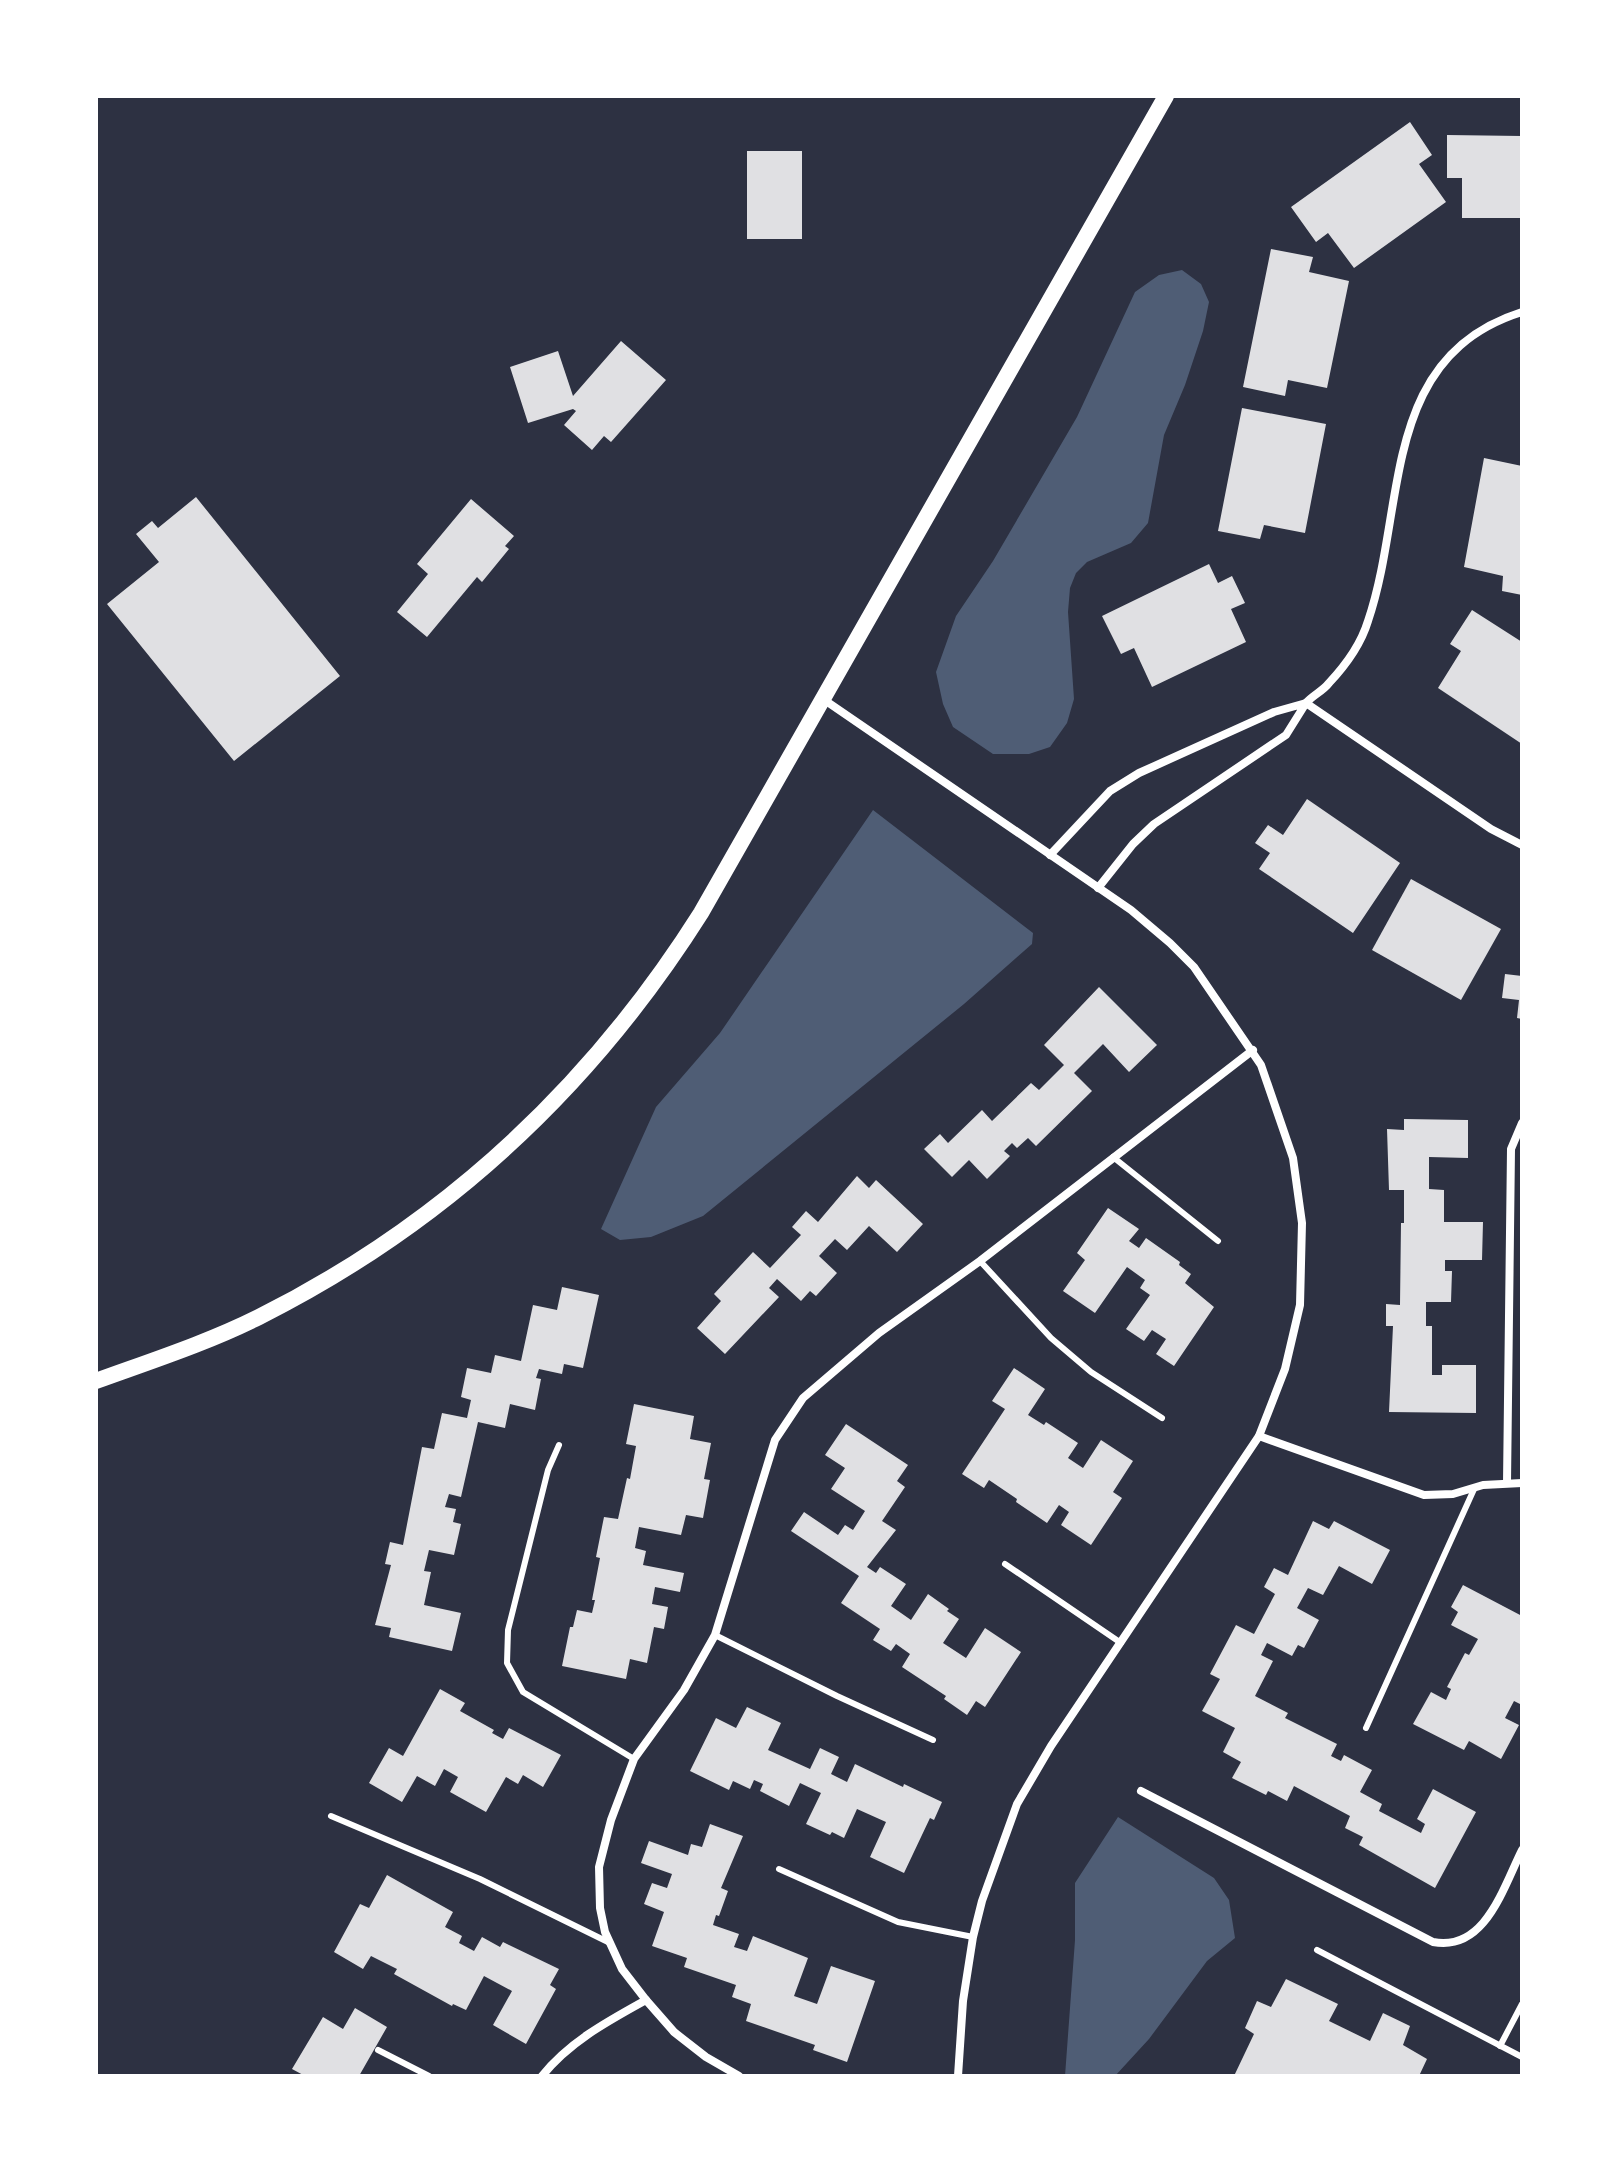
<svg xmlns="http://www.w3.org/2000/svg" width="1618" height="2172" viewBox="0 0 1618 2172" font-family="'IBM Plex Serif',serif">
	<rect width="100%" height="100%" fill="#2d3142"/>
	<g fill="#4f5d75">
		<polygon points="1182,270 1201,284 1209,302 1203,331 1185,385 1164,435 1148,523 1131,543 1087,562 1076,573 1070,588 1068,612 1074,699 1067,723 1050,747 1029,754 993,754 953,727 943,704 936,672 956,616 993,561 1077,417 1135,292 1159,275"/>
		<polygon points="873,810 1033,933 1032,944 964,1004 703,1216 651,1237 620,1240 601,1229 656,1107 720,1033"/>
		<polygon points="1118,1817 1214,1878 1229,1900 1235,1938 1207,1961 1149,2039 1115,2076 1065,2076 1075,1940 1075,1883"/>
	</g>
	<g fill="#e0e0e3">
		<polygon points="1410,122 1432,155 1419,164 1446,202 1354,268 1328,233 1316,242 1291,207"/>
		<polygon points="1447,135 1522,136 1522,218 1462,218 1462,178 1447,178"/>
		<rect x="747" y="151" width="55" height="88"/>
		<polygon points="1271,249 1313,257 1309,272 1349,281 1327,388 1288,380 1285,396 1243,387"/>
		<polygon points="621,341 666,380 611,442 604,436 592,450 564,425 576,411 573,409 528,423 510,367 558,351 573,396"/>
		<polygon points="1242,408 1326,424 1305,533 1264,525 1260,539 1218,531"/>
		<polygon points="1484,458 1522,466 1522,595 1502,591 1503,576 1464,567"/>
		<polygon points="196,497 340,676 234,761 107,604 159,562 136,534 152,521 158,528"/>
		<polygon points="471,499 514,536 505,546 509,549 482,582 477,577 427,637 397,612 428,574 417,564"/>
		<polygon points="1209,564 1218,583 1232,576 1245,603 1231,609 1246,642 1152,687 1134,648 1121,654 1102,616"/>
		<polygon points="1472,610 1522,642 1522,744 1438,688 1461,651 1450,644"/>
		<polygon points="1307,799 1400,863 1353,933 1259,869 1270,853 1255,843 1268,825 1283,835"/>
		<polygon points="1411,879 1501,929 1461,1000 1372,950"/>
		<polygon points="1505,974 1522,976 1522,1019 1517,1018 1519,1000 1502,998"/>
		<polygon points="1099,987 1157,1045 1129,1072 1103,1044 1074,1073 1092,1091 1036,1146 1028,1138 1017,1148 1012,1143 1004,1151 1010,1156 987,1179 969,1160 952,1177 924,1149 940,1134 948,1143 982,1110 992,1121 1031,1083 1039,1090 1064,1065 1044,1045"/>
		<polygon points="1404,1119 1468,1120 1468,1158 1429,1157 1429,1189 1444,1190 1444,1222 1483,1222 1482,1260 1445,1260 1445,1271 1452,1271 1451,1302 1426,1302 1426,1326 1432,1326 1432,1375 1442,1375 1442,1365 1476,1365 1476,1413 1389,1412 1393,1326 1386,1326 1386,1304 1400,1305 1401,1223 1404,1223 1404,1190 1389,1190 1387,1129 1404,1130"/>
		<polygon points="857,1176 869,1188 876,1180 923,1224 897,1252 869,1226 847,1250 835,1239 819,1256 837,1273 816,1296 810,1291 801,1301 777,1279 769,1288 779,1297 725,1354 697,1328 721,1301 714,1294 753,1252 770,1268 801,1235 792,1227 806,1211 818,1222"/>
		<polygon points="1108,1208 1139,1229 1129,1241 1139,1248 1146,1238 1180,1262 1179,1265 1191,1274 1185,1283 1214,1307 1174,1366 1156,1354 1166,1339 1152,1330 1144,1341 1126,1329 1150,1295 1140,1288 1145,1280 1127,1267 1095,1313 1063,1291 1085,1260 1077,1253"/>
		<polygon points="562,1287 599,1295 583,1368 564,1364 562,1374 539,1369 536,1378 541,1379 535,1410 510,1404 505,1428 478,1422 461,1497 449,1494 445,1507 456,1509 453,1522 461,1524 454,1555 429,1550 424,1571 431,1572 424,1605 461,1613 452,1651 389,1637 391,1628 375,1625 391,1565 385,1564 390,1542 403,1545 422,1447 434,1449 442,1413 467,1418 471,1400 461,1397 467,1368 491,1373 495,1355 521,1361 533,1305 557,1310"/>
		<polygon points="1014,1368 1045,1389 1028,1415 1044,1425 1046,1422 1078,1443 1068,1458 1083,1468 1101,1440 1133,1461 1113,1492 1122,1498 1091,1545 1061,1525 1069,1512 1059,1505 1047,1523 1016,1502 1017,1499 989,1480 984,1488 962,1474 1005,1409 992,1401"/>
		<polygon points="634,1404 694,1416 690,1439 711,1443 704,1479 710,1480 703,1518 686,1515 681,1535 639,1527 635,1548 646,1551 643,1565 684,1573 680,1592 655,1587 652,1604 668,1607 664,1629 654,1627 647,1663 630,1659 626,1679 562,1666 570,1627 573,1627 577,1610 592,1613 595,1600 592,1600 600,1558 596,1557 604,1517 618,1519 627,1478 630,1479 636,1446 626,1444"/>
		<polygon points="846,1424 908,1465 897,1481 905,1487 882,1521 896,1530 867,1567 876,1573 880,1567 906,1584 891,1606 911,1620 928,1594 949,1609 947,1611 959,1619 943,1643 966,1658 985,1628 1021,1652 985,1707 976,1701 967,1715 944,1699 946,1696 902,1667 910,1654 896,1644 891,1651 873,1640 880,1629 841,1603 859,1576 791,1531 804,1512 838,1535 845,1525 853,1530 865,1511 831,1489 845,1468 825,1455"/>
		<polygon points="1313,1521 1329,1529 1334,1521 1390,1550 1372,1584 1339,1566 1323,1595 1308,1588 1297,1608 1319,1620 1304,1648 1298,1645 1292,1656 1267,1643 1261,1655 1273,1661 1255,1696 1288,1713 1285,1718 1337,1744 1331,1756 1341,1761 1344,1755 1372,1770 1360,1792 1382,1804 1379,1811 1421,1833 1425,1824 1417,1819 1433,1789 1476,1812 1435,1888 1359,1845 1363,1837 1345,1828 1350,1816 1294,1786 1287,1801 1268,1791 1266,1795 1232,1778 1241,1762 1223,1752 1235,1728 1202,1711 1220,1679 1210,1674 1236,1625 1254,1634 1275,1594 1264,1587 1274,1568 1288,1575"/>
		<polygon points="1463,1585 1522,1616 1522,1705 1514,1701 1505,1718 1519,1725 1501,1759 1469,1741 1464,1750 1413,1724 1431,1692 1446,1700 1451,1689 1447,1687 1465,1653 1469,1655 1478,1639 1451,1625 1458,1612 1451,1607"/>
		<polygon points="440,1689 465,1703 460,1711 494,1730 492,1733 503,1739 509,1728 561,1755 543,1787 523,1775 518,1784 506,1777 486,1812 450,1792 458,1777 444,1769 435,1786 417,1776 402,1802 369,1783 389,1748 403,1756"/>
		<polygon points="747,1707 781,1723 768,1750 810,1769 820,1748 839,1757 831,1774 847,1782 855,1764 903,1787 904,1784 942,1802 934,1820 930,1818 904,1873 870,1857 886,1822 857,1809 844,1838 832,1832 830,1835 806,1824 821,1793 800,1783 789,1806 760,1791 763,1784 754,1780 750,1789 733,1781 729,1790 690,1771 716,1718 736,1728"/>
		<polygon points="710,1824 743,1836 721,1888 728,1891 719,1916 716,1915 713,1925 739,1934 734,1947 747,1951 753,1936 808,1958 794,1996 817,2004 831,1966 875,1981 847,2062 813,2050 815,2045 746,2021 751,2004 732,1997 736,1985 684,1967 687,1958 652,1946 664,1912 644,1904 652,1883 667,1888 672,1874 641,1863 649,1841 688,1855 691,1844 702,1847"/>
		<polygon points="387,1875 453,1912 445,1927 462,1936 459,1943 474,1951 482,1937 500,1947 503,1942 559,1969 550,1985 556,1989 526,2044 493,2025 512,1991 484,1976 466,2010 453,2004 452,2006 394,1974 397,1969 371,1956 363,1969 334,1952 360,1904 369,1908"/>
		<polygon points="1286,1979 1338,2004 1329,2021 1370,2041 1383,2013 1410,2026 1403,2045 1427,2059 1419,2076 1234,2076 1254,2034 1245,2028 1257,2001 1271,2007"/>
		<polygon points="355,2008 387,2027 359,2076 305,2076 292,2069 323,2017 343,2029"/>
	</g>
	<g fill="none" stroke-linecap="round" stroke-linejoin="round">
		<g stroke="#fff" stroke-width="6">
			<polyline points="1113,1157 1218,1241"/>
			<polyline points="980,1261 1051,1338 1091,1372 1162,1418"/>
			<polyline points="559,1445 548,1470 508,1630 507,1663 523,1692 634,1759"/>
			<polyline points="1005,1564 1121,1643"/>
			<polyline points="715,1635 837,1696 933,1740"/>
			<polyline points="1366,1728 1475,1487"/>
			<polyline points="331,1816 480,1879 610,1943"/>
			<polyline points="779,1869 898,1922 973,1937"/>
			<polyline points="1317,1950 1522,2057"/>
			<polyline points="1500,2046 1522,2004"/>
			<polyline points="378,2050 429,2076"/>
		</g>
		<g stroke="#fff" stroke-width="8">
			<path d="M1522,312C1379,357 1407,507 1368,621C1361,644 1345,666 1329,683C1323,691 1313,695 1306,703L1491,829L1522,845"/>
			<polyline points="823,699 1131,910 1170,943 1194,967 1261,1065 1293,1158 1302,1223 1300,1305 1285,1369 1259,1436 1051,1746 1017,1804 982,1901 973,1937 963,2001 958,2076"/>
			<polyline points="1050,855 1110,791 1139,773 1274,712 1306,703 1286,735 1154,824 1133,844 1098,888"/>
			<polyline points="1259,1436 1424,1495 1453,1494 1483,1485 1522,1483"/>
			<polyline points="1507,1483 1511,1149 1522,1123"/>
			<path d="M1141,1791L1433,1942C1485,1952 1503,1888 1522,1850"/>
			<path d="M542,2076C569,2042 608,2021 646,2000"/>
			<polyline points="739,2076 706,2057 674,2032 646,2000 622,1969 605,1932 600,1908 599,1867 611,1820 634,1759 684,1690 715,1635 775,1440 803,1398 879,1333 980,1261 1253,1050"/>
		</g>
		<path stroke="#fff" stroke-width="16" d="M96,1381C151,1361 207,1343 259,1317C444,1224 591,1087 701,913L1166,96"/>
	</g>
	<rect width="1618" height="2172" fill="none" stroke="#ffffff" stroke-width="196"/>
</svg>
